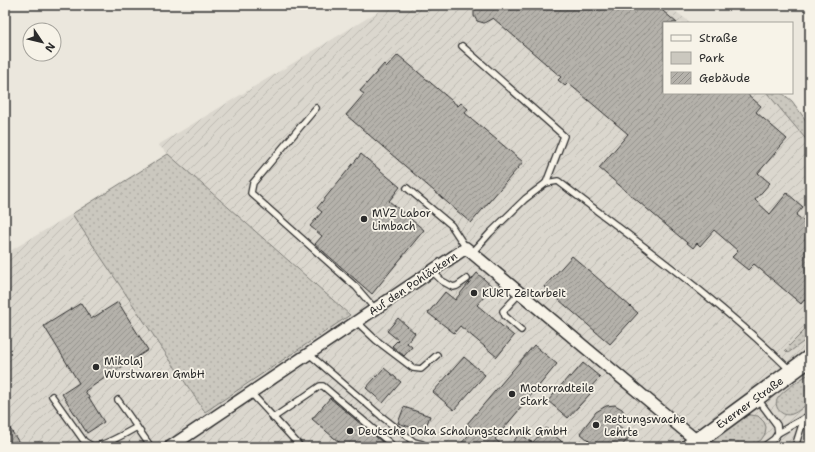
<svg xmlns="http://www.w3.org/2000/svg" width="815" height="452" viewBox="0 0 815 452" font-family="'Shantell Sans',sans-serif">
	<defs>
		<pattern id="industrial-furrows" width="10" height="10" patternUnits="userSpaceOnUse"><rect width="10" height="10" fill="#dbd7ce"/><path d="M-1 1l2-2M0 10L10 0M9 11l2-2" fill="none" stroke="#bcb9b1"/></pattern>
		<pattern id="green-dots" width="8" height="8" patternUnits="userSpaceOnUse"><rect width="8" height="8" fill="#cbc8bf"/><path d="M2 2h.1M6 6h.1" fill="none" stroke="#aeaca4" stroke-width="1.8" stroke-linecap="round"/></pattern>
		<pattern id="building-hatch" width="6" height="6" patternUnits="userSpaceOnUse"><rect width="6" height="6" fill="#b5b2ab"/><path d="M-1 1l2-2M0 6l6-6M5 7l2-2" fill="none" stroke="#93918b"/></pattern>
	</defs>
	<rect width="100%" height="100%" fill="#ebe7dd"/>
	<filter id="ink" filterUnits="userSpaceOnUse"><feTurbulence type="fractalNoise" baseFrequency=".025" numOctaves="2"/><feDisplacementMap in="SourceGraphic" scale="8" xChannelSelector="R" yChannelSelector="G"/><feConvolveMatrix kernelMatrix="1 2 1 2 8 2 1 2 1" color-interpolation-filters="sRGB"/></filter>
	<g filter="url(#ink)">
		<polygon fill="url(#industrial-furrows)" points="389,5 667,5 691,23 664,23 664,93 782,93 792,101 810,126 810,447 5,447 5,254 72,214 205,412 350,314 158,145"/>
		<g fill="url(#green-dots)" stroke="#7b7a75">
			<polygon points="767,93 782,93 792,101 810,126 810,144"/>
			<polygon points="168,154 350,315 205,412 72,214"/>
			<polygon points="810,325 810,337 788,353 785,350"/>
			<path d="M810,373V402C804,406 798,412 792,414C783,418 772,407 778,398C782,391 803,378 810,373Z"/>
			<polygon points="743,415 750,415 758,416 764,422 766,427 765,434 761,440 750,447 699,447"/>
		</g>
		<g fill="url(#building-hatch)" stroke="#2b2b2b">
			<polygon points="479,5 656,5 677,23 664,23 664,93 746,93 761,106 756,112 787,139 758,173 770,183 755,200 770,214 787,193 803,207 796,215 810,226 810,293 801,304 754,264 748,270 732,257 738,251 714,230 700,246 697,243 693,248 599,168 628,134 568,83 565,86 558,80 561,77 493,18 484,23 477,21 474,16 474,11"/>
			<polygon points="398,55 458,106 461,103 468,109 465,113 523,162 471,223 346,115 364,94 360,91 384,64 387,67"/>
			<polygon points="361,154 400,187 389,201 424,230 372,294 315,244 322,236 310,226 322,212 317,208"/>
			<polygon points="572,256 638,313 610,344 544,287"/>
			<polygon points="477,273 493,287 477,305 514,336 497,357 460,326 454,333 428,313 445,292 455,300"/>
			<polygon points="118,302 148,350 85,391 104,422 87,433 62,394 79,383 44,326 81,303 91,319"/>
			<polygon points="398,318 415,333 407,343 412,347 404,356 392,346 398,340 387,331"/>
			<polygon points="534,345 557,364 495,439 504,447 458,447 474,429 467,424"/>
			<polygon points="464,357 485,375 454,410 433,392"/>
			<polygon points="583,363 600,377 587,391 590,394 568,418 548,401 569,376 571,377"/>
			<polygon points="384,368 401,382 383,403 366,388"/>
			<polygon points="330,398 388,447 337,447 340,443 312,419"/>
			<polygon points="615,405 622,409 628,418 614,422 631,435 621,447 596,447 580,433 596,412 606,406"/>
			<polygon points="404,407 430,416 424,432 398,423"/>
			<polygon points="5,421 22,447 5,447"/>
			<polygon points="546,428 568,447 509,447 520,433 532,443"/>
		</g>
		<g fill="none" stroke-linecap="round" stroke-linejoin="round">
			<g stroke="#2b2b2b" stroke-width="8">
				<g id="lane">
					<polyline points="462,46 564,136 546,183"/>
					<polyline points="316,108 253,183 251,193 356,287 375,309"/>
					<polyline points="407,188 451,225 466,248"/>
					<path d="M472,253L490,233L525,199L546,183L558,181C637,242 719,300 790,370"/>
					<polyline points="432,271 442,281 453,287 457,286 467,279"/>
					<polyline points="520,293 503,311 505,316 521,330"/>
					<polyline points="357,322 376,340 413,368 421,369 437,355"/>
					<polyline points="309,354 381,416 414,442 422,444"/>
					<polyline points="251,393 299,445"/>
					<path d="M52,396L84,441C87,443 90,445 93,446C103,447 128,432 137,427"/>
					<polyline points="757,398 777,425 778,433"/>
					<polyline points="118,400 151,447"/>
					<polyline points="273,418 320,386 323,386 391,444"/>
					<polyline points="763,447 774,439 778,433 810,415"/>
					<polyline points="795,447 804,418"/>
				</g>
			</g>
			<g stroke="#2b2b2b" stroke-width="14">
				<polyline id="street" points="170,447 466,248 697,441"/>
			</g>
			<g stroke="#2b2b2b" stroke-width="19">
				<polyline id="secondary" points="689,447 810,358"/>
			</g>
			<use href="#lane" stroke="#f7f3e8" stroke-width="5.5"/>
			<use href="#street" stroke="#f7f3e8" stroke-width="11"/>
			<use href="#secondary" stroke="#f7f3e8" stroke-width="16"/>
		</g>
	</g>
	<g fill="#2b2b2b" stroke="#f7f3e8" stroke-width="1.5">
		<circle cx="364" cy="219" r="4"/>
		<circle cx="474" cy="293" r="4"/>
		<circle cx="96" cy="367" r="4"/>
		<circle cx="512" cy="394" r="4"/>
		<circle cx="596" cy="425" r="4"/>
		<circle cx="350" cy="431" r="4"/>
	</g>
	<g text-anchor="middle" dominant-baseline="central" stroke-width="3.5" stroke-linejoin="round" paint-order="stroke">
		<g font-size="11" fill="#2b2b2b" stroke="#f7f3e8" text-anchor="start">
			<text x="372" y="213">MVZ Labor<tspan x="372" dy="13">Limbach</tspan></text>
			<text x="482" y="293">KURT Zeitarbeit</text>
			<text x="104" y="361">Mikolaj<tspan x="104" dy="13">Wurstwaren GmbH</tspan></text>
			<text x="520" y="388">Motorradteile<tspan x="520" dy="13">Stark</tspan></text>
			<text x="604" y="419">Rettungswache<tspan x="604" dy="13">Lehrte</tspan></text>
			<text x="358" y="431">Deutsche Doka Schalungstechnik GmbH</text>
		</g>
		<g font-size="11" fill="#2b2b2b" stroke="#f7f3e8">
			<text transform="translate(413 284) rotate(-34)">Auf den Pohläckern</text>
			<text transform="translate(750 403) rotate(-36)">Everner Straße</text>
		</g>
	</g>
	<rect width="815" height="452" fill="none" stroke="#f7f3e8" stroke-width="20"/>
	<rect x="10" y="10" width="795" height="432" fill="none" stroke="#2b2b2b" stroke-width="1.5" filter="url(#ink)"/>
	<rect x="663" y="22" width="130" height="72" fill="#f7f3e8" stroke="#a5a39c"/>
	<rect x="671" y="35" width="20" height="6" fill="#f7f3e8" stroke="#a5a39c"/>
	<text x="699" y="42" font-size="12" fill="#2b2b2b">Straße</text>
	<rect x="671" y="52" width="20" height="12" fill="#cbc8bf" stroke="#a5a39c"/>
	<text x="699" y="62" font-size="12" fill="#2b2b2b">Park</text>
	<rect x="671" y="72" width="20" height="12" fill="url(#building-hatch)" stroke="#a5a39c"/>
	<text x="699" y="82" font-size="12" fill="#2b2b2b">Gebäude</text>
	<g transform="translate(42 42) rotate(125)"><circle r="19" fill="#f7f3e8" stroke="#a5a39c"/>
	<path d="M0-3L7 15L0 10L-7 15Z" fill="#2b2b2b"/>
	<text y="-6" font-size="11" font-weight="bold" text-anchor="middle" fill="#2b2b2b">N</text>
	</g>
</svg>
